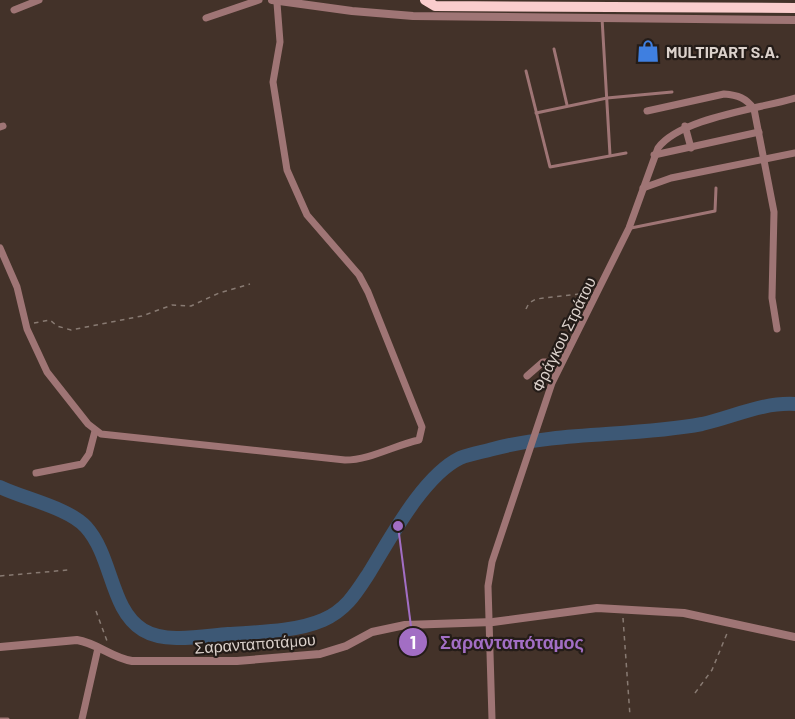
<svg xmlns="http://www.w3.org/2000/svg" width="795" height="719" viewBox="0 0 795 719" font-family="Barlow,sans-serif">
	<rect width="100%" height="100%" fill="#433229"/>
	<g fill="none" stroke-linecap="round" stroke-linejoin="round">
		<path stroke="#3d5875" stroke-width="14" d="M0,487C25,499 69,508 86,527C113,557 110,610 143,630C166,644 203,636 228,634C258,632 295,632 323,620C346,610 356,593 369,573C390,539 423,476 460,458C470,454 482,452 493,449C561,431 633,437 702,424C733,417 763,402 795,404"/>
		<g stroke="#887a72" stroke-width="1.5" stroke-dasharray="4.5 4.5" stroke-linecap="butt">
			<polyline points="526,309 529,303 536,299 588,293"/>
			<polyline points="34,323 50,320 57,326 71,330 142,316 172,305 191,306 219,293 250,284"/>
			<polyline points="0,576 68,570"/>
			<polyline points="96,611 107,641"/>
			<polyline points="623,618 630,716"/>
			<polyline points="695,693 712,670 728,631"/>
		</g>
		<g stroke="#9f7575" stroke-width="3">
			<polyline points="602,18 610,155"/>
			<polyline points="554,49 567,105"/>
			<polyline points="526,71 550,167 626,153"/>
			<polyline points="536,113 607,98 672,92"/>
			<polyline points="631,228 715,211 716,188"/>
			<polyline points="0,719 8,719"/>
		</g>
		<g stroke="#9f7575" stroke-width="7">
			<polyline points="14,10 39,0"/>
			<polyline points="206,18 259,0"/>
			<path d="M647,111L724,94C738,95 746,98 754,109L774,212L772,298L777,329"/>
			<polyline points="685,126 691,148"/>
			<polyline points="0,127 3,126"/>
			<polyline points="654,155 759,132"/>
			<polyline points="643,188 671,178 795,153"/>
			<path d="M0,248L17,287L27,329L47,372L88,424L101,434L345,460C370,460 395,445 419,440L422,427L368,292L359,275L307,215L287,170L273,82L280,42L277,3"/>
			<polyline points="527,376 543,362 561,362"/>
			<polyline points="36,473 82,464 89,454 95,431"/>
			<polyline points="82,719 98,648"/>
			<path d="M492,719L488,586L492,562L552,383L629,228L658,148C680,118 758,109 795,98"/>
		</g>
		<g stroke="#9f7575" stroke-width="8">
			<polyline points="272,0 352,11 413,16 795,20"/>
			<path d="M0,647L77,640C97,643 112,658 132,661H237L320,654L346,646L372,632L405,625L493,622L597,608L684,613L795,637"/>
		</g>
		<polyline stroke="#facdcd" stroke-width="10" points="425,0 435,6 795,8"/>
	</g>
	<defs>
		<g id="shop-bare" transform="scale(1.8)"><path d="M-5-2.5h2.3a2.7 3.5 0 0 1 5.4 0H5L5.5 6h-11ZM-1.5-2.5h3a1.5 2.3 0 0 0-3 0Z" fill="#3f7fe0" stroke="#241c18" stroke-width="2.5" paint-order="stroke"/></g>
	</defs>
	<g fill-rule="evenodd">
		<use href="#shop-bare" x="648" y="51"/>
	</g>
	<g text-anchor="middle" dominant-baseline="central" stroke-width="4.5" stroke-linejoin="round" paint-order="stroke">
		<g font-size="16" font-weight="bold" fill="#dcd2cc" stroke="#241c18" text-anchor="start">
			<text x="666" y="51">MULTIPART S.A.</text>
		</g>
		<g font-size="16" fill="#dcd2cc" stroke="#241c18">
			<text transform="translate(563 334) rotate(-64)">Φράγκου Στράτου</text>
			<text transform="translate(255 643) rotate(-4)">Σαρανταποτάμου</text>
		</g>
	</g>
	<path fill="none" stroke="#a26ec4" stroke-width="2" d="M398 526L413 642"/>
	<g fill="#a26ec4" stroke="#241c18" stroke-width="2">
		<circle cx="398" cy="526" r="6"/>
		<circle cx="413" cy="642" r="15"/>
	</g>
	<g font-size="18" text-anchor="middle" font-weight="bold" fill="#fff">
		<text x="413" y="649">1</text>
	</g>
	<g font-size="18" text-anchor="middle" font-weight="bold" fill="#a26ec4" stroke="#241c18" stroke-width="4.5" stroke-linejoin="round" paint-order="stroke">
		<text x="512" y="649">Σαρανταπόταμος</text>
	</g>
</svg>
